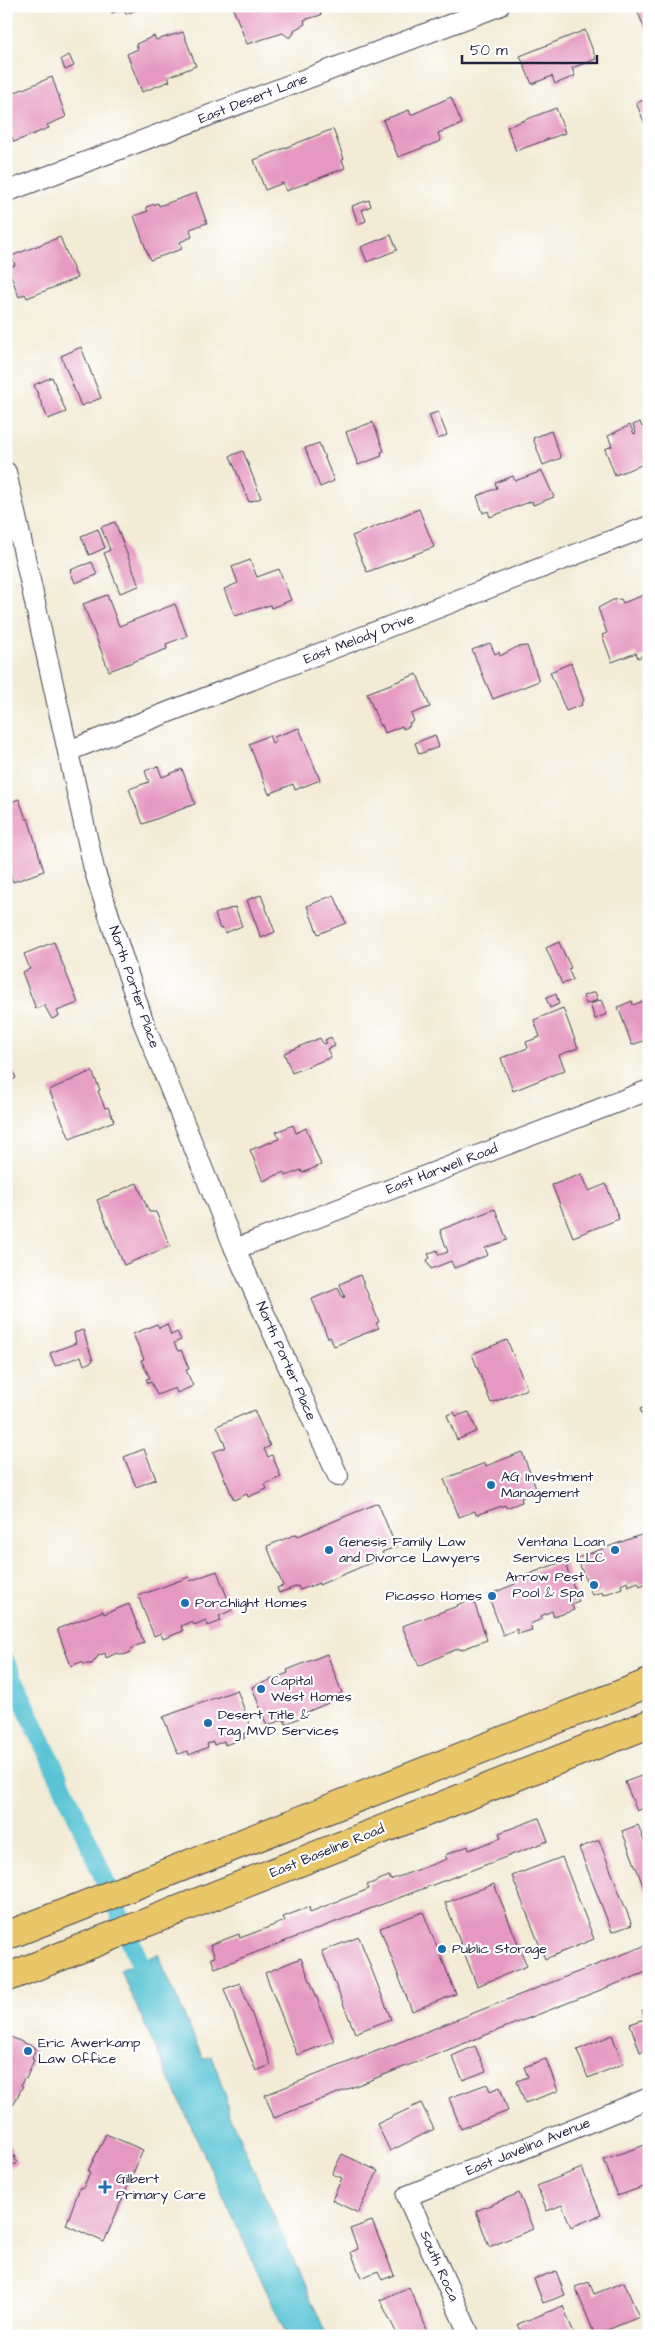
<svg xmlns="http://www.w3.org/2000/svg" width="655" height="2342" viewBox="0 0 655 2342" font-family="'Architects Daughter',sans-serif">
	<rect width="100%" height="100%" fill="#fff"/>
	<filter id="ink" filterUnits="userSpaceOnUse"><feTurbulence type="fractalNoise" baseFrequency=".02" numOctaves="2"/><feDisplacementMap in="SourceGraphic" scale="10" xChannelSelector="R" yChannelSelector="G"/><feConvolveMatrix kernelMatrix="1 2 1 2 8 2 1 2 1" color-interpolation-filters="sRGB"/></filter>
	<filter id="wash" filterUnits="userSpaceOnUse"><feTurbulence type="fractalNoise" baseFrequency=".0096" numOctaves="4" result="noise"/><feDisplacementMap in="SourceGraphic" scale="20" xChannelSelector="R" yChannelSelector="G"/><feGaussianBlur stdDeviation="1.12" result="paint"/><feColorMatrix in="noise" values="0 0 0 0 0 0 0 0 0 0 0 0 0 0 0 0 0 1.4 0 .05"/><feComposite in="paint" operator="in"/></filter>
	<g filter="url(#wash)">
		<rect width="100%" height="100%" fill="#f2ebd5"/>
		<polygon fill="#5ac4d6" stroke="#3e7388" points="158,1954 203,2059 212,2056 226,2097 228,2112 327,2336 287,2336 120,1970"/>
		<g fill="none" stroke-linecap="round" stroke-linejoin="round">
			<polyline stroke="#5ac4d6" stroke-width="19" points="6,1663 88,1841 149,1984"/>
		</g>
		<g id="blocks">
			<g fill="#e598c1">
				<polygon points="110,6 147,6 126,14 124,9 112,13"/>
				<polygon points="232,6 318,6 321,15 304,20 305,24 294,30 294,33 291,37 288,37 283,33 247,44"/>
				<polygon points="647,6 649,6 649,39 637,10"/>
				<polygon points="585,30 596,59 572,68 575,76 555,84 552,76 532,84 520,56"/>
				<polygon points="183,32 196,66 168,77 170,81 142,92 127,54 138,49 136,44 154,36 156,40"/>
				<polygon points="69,55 74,66 65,70 61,59"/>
				<polygon points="52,77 66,117 47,125 49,128 14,142 11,135 6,137 6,96"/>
				<polygon points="451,97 462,124 438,133 441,141 398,157 383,120 409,110 411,115"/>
				<polygon points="644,100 649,111 649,124 646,126 636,103"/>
				<polygon points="556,108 565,133 516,151 507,127"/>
				<polygon points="333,129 344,159 342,160 345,168 286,191 283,183 265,190 254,160"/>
				<polygon points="196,193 207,223 190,229 192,237 180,242 182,249 150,260 134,216 148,211 146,207 158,203 159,206"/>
				<polygon points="369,200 371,206 362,210 366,221 358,224 352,206"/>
				<polygon points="391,235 397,250 367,262 361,247"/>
				<polygon points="60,237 77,278 27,298 25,294 19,297 8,268 15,265 11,256"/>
				<polygon points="81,347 101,398 81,406 61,356"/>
				<polygon points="52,377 66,412 48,419 34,385"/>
				<polygon points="438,412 447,435 438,439 429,415"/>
				<polygon points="373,422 384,451 381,452 382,456 358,465 346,432"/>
				<polygon points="640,422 642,427 649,424 649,462 615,475 605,449 612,446 608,436 630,425 634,434 636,433 633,425"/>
				<polygon points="551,431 561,458 543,465 533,438"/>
				<polygon points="319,443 334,481 320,487 305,448"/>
				<polygon points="243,451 261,498 249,502 230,456"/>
				<polygon points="542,471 554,497 533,505 532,501 490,517 488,511 483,513 477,496 497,488 495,483 513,476 515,481"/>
				<polygon points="419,509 434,547 367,572 352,536"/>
				<polygon points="115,522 139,586 120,593 104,553 110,550 101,527"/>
				<polygon points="98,529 105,548 89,555 81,536"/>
				<polygon points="250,560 257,577 279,569 291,600 271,608 270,605 235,616 224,589 238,583 232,567"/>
				<polygon points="92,562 97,575 75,583 70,570"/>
				<polygon points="649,593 649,653 638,658 636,653 612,662 602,635 607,633 598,608 613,600 621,599 623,603"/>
				<polygon points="107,595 119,626 175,604 187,636 166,644 167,649 109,671 83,604"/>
				<polygon points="490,643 495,654 499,652 500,656 517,647 527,646 539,681 493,699 472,650"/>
				<polygon points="571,663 584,701 581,702 582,705 566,711 550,672"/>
				<polygon points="417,674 430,707 411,714 414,721 409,723 410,726 403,729 402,726 385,733 382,725 380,726 367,693"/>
				<polygon points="299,728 320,780 295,790 293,784 269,794 249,744 269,735 272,743 276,741 274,737"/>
				<polygon points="435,735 439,747 419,754 415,743"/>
				<polygon points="158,766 162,777 182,769 195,804 143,824 129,789 149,782 145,771"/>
				<polygon points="19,799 26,819 28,818 44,871 13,882 6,862 6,804"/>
				<polygon points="261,895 275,932 261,938 247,900"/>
				<polygon points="334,895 346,923 318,934 307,906"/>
				<polygon points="235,907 242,926 225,933 223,928 220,929 215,914"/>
				<polygon points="54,942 78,1003 57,1011 59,1016 52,1019 44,1005 36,1009 22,972 30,969 24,954"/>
				<polygon points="559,942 571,968 568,969 573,980 562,984 546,948"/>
				<polygon points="595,992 598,1000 586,1004 583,996"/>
				<polygon points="556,994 559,1004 550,1008 546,998"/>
				<polygon points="601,1000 607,1014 595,1019 590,1004"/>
				<polygon points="646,1000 649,1006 649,1039 632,1045 618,1007 632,1001 633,1005"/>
				<polygon points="563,1008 578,1048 559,1055 565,1070 513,1091 501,1058 528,1048 526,1042 540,1037 534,1020"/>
				<polygon points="331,1037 335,1046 327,1049 331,1057 292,1073 284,1053 320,1038 323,1044 327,1043 325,1040"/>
				<polygon points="11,1066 16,1078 6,1082 6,1067"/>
				<polygon points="92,1071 100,1090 98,1091 105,1108 108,1107 114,1121 70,1139 49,1090"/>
				<polygon points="293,1125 296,1133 306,1128 321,1165 302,1173 301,1170 286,1176 284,1172 263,1181 250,1150 279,1139 276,1132"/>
				<polygon points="582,1174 589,1191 606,1184 619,1219 573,1237 552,1185"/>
				<polygon points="137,1183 149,1212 156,1212 170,1246 124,1265 97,1200"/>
				<polygon points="495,1209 507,1240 485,1248 488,1255 454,1268 451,1261 431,1269 427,1260 430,1258 428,1254 437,1250 439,1255 448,1252 440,1230"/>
				<polygon points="360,1275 379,1322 376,1323 379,1328 334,1346 330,1337 328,1338 312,1299 338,1288 343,1298 345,1297 340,1284"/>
				<polygon points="157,1324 159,1328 167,1324 171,1335 177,1332 181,1340 174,1343 178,1351 181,1350 189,1369 186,1370 193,1386 177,1393 175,1388 157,1395 151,1382 148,1383 146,1379 150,1378 141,1360 144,1359 133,1334"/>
				<polygon points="83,1330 93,1361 84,1365 81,1356 55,1366 50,1353 76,1343 74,1333"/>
				<polygon points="507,1340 527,1389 491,1403 472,1354"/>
				<polygon points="649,1405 649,1430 640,1409"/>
				<polygon points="254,1410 270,1446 264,1449 268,1457 272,1455 281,1477 265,1484 267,1489 248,1497 247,1494 234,1500 213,1452 226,1447 217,1426"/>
				<polygon points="454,1412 456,1416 469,1412 477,1431 457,1440 447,1415"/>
				<polygon points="144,1449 156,1479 136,1487 124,1457"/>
				<polygon points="522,1452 537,1491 521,1498 522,1502 506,1508 505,1505 476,1515 475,1511 459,1517 444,1479 485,1463 486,1466"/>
				<polygon points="378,1503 396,1547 382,1552 384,1557 319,1585 319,1583 300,1590 298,1586 279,1593 277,1588 283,1586 267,1546 297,1534 298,1536"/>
				<polygon points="649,1532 649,1582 640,1586 638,1582 628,1586 627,1582 621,1585 622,1588 603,1595 602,1592 592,1595 577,1558"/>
				<polygon points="564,1561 579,1601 571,1604 574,1610 554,1617 552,1611 541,1616 542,1619 530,1624 532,1630 518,1634 517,1629 503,1635 488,1595 515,1584 513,1580"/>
				<polygon points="217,1571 232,1610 219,1616 221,1621 208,1626 206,1620 194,1625 192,1621 181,1626 183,1631 163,1639 161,1633 154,1636 138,1596 189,1577 190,1581"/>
				<polygon points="473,1599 487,1640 460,1650 459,1648 419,1666 402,1626 458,1606 457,1605"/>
				<polygon points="129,1604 144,1643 133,1647 129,1653 123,1655 117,1653 106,1658 105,1653 98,1656 92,1664 84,1664 81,1662 71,1666 57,1629 103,1611 104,1614"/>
				<polygon points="327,1654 342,1693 327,1699 328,1703 300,1715 301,1717 286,1724 284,1719 267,1726 252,1687 288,1673 287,1670"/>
				<polygon points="237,1690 252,1730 243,1734 245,1738 225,1745 224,1741 214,1745 213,1742 207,1744 208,1747 189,1755 188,1751 178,1754 163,1717"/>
				<polygon points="649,1773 649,1806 637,1811 625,1782"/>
				<polygon points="539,1818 548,1841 215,1968 211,1958 215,1957 210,1945 239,1934 240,1938 285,1921 283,1917 309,1907 310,1912 369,1889 367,1885 389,1876 390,1880 447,1859 445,1855 468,1846 469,1850 501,1838 499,1833"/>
				<polygon points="638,1825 649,1853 649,1901 622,1831"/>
				<polygon points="649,1825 649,1839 643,1827"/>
				<polygon points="599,1840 632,1925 612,1932 579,1848"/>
				<polygon points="562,1857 594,1939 545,1959 512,1876"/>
				<polygon points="494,1884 527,1966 477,1986 445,1903"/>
				<polygon points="423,1912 456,1994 412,2011 380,1928"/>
				<polygon points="359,1937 391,2019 355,2033 322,1951"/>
				<polygon points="649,1944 649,1971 274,2118 265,2095"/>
				<polygon points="301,1958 334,2041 297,2055 265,1973"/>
				<polygon points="240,1983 271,2065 256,2071 224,1989"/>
				<polygon points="649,2007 649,2049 640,2052 630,2024 645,2019 642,2010"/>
				<polygon points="6,2035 36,2048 32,2059 34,2060 26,2079 24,2078 21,2085 23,2086 6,2118"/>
				<polygon points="612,2035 623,2064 588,2078 577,2050"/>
				<polygon points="475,2046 486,2071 463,2080 452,2056"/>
				<polygon points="546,2059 558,2091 525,2103 517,2081 528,2077 524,2067"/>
				<polygon points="487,2084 490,2091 500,2087 508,2111 461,2129 449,2098"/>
				<polygon points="421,2103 434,2129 390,2151 377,2124"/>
				<polygon points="106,2134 143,2150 104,2242 66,2225 80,2187 83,2188 90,2172 88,2171"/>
				<polygon points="6,2135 17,2163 6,2168"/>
				<polygon points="648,2144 649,2185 617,2196 604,2159"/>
				<polygon points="342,2154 378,2171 358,2213 332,2200 342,2178 332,2174"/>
				<polygon points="582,2168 601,2215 571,2227 562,2205 547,2211 537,2186"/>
				<polygon points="519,2193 533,2229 489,2247 476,2211"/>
				<polygon points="372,2221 394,2275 382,2280 378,2271 361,2278 351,2252 358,2249 350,2229"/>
				<polygon points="556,2271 565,2295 543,2303 534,2279"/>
				<polygon points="589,2282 594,2294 624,2282 639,2317 595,2335 575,2287"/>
				<polygon points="409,2287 428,2332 418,2336 398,2336 380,2300"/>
				<polygon points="563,2306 575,2336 523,2336 518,2324"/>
			</g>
		</g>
	</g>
	<g filter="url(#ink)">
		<use href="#blocks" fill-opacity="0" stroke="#414052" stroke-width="1"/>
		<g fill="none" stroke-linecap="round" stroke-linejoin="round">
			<g stroke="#414052" stroke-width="22">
				<g id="minor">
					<polyline points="6,192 499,6"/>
					<polyline points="6,472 94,869 144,1024 235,1249 338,1476"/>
					<polyline points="68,751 649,526"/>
					<polyline points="235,1249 649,1090"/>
					<polyline points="470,2336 407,2196 649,2098"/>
				</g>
			</g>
			<g stroke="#414052" stroke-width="30">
				<g id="primary">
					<polyline points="6,1936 649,1683"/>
					<polyline points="6,1978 649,1724"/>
				</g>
			</g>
			<use href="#minor" stroke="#fff" stroke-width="20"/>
			<use href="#primary" stroke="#e9c769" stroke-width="28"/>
		</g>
	</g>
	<g fill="#1f6fb2" stroke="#fff" stroke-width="2">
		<circle cx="491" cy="1485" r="5"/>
		<circle cx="329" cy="1550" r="5"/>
		<circle cx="615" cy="1550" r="5"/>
		<circle cx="594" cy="1585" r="5"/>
		<circle cx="492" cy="1596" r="5"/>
		<circle cx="185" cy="1603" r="5"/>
		<circle cx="261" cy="1689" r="5"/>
		<circle cx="208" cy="1723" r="5"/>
		<circle cx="442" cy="1949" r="5"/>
		<circle cx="28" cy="2051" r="5"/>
		<path d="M102.5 2179.5h5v5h5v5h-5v5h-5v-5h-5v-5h5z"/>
	</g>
	<g text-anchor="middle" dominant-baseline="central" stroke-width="4.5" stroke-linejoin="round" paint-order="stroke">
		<g font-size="14" fill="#22223b" stroke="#fff">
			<text transform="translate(253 99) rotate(-21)">East Desert Lane</text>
			<text transform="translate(359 639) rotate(-21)">East Melody Drive</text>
			<text transform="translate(134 987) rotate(71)">North Porter Place</text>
			<text transform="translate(442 1169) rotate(-21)">East Harwell Road</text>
			<text transform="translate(286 1361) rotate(66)">North Porter Place</text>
			<text transform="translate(327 1851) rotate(-22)">East Baseline Road</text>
			<text transform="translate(528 2147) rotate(-22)">East Javelina Avenue</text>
			<text transform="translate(439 2266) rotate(66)">South Roca</text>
		</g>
		<g font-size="14" fill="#22223b" stroke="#fff" text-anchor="start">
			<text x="501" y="1477">AG Investment<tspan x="501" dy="16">Management</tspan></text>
			<text x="339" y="1542">Genesis Family Law<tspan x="339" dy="16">and Divorce Lawyers</tspan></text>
			<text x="605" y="1542" text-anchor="end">Ventana Loan<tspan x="605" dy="16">Services LLC</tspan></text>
			<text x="584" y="1577" text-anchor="end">Arrow Pest<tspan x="584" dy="16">Pool &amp; Spa</tspan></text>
			<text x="482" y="1596" text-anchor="end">Picasso Homes</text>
			<text x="195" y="1603">Porchlight Homes</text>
			<text x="271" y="1681">Capital<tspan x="271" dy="16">West Homes</tspan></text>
			<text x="218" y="1715">Desert Title &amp;<tspan x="218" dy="16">Tag MVD Services</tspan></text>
			<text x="452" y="1949">Public Storage</text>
			<text x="38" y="2043">Eric Awerkamp<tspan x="38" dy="16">Law Office</tspan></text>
			<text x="116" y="2179">Gilbert<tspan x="116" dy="16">Primary Care</tspan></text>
		</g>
	</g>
	<rect width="655" height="2342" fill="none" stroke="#fff" stroke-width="25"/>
	<path d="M462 55v8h135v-8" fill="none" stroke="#22223b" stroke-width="2.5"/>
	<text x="470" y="55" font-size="15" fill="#22223b" stroke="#ffffff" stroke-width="4" paint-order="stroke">50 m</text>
</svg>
